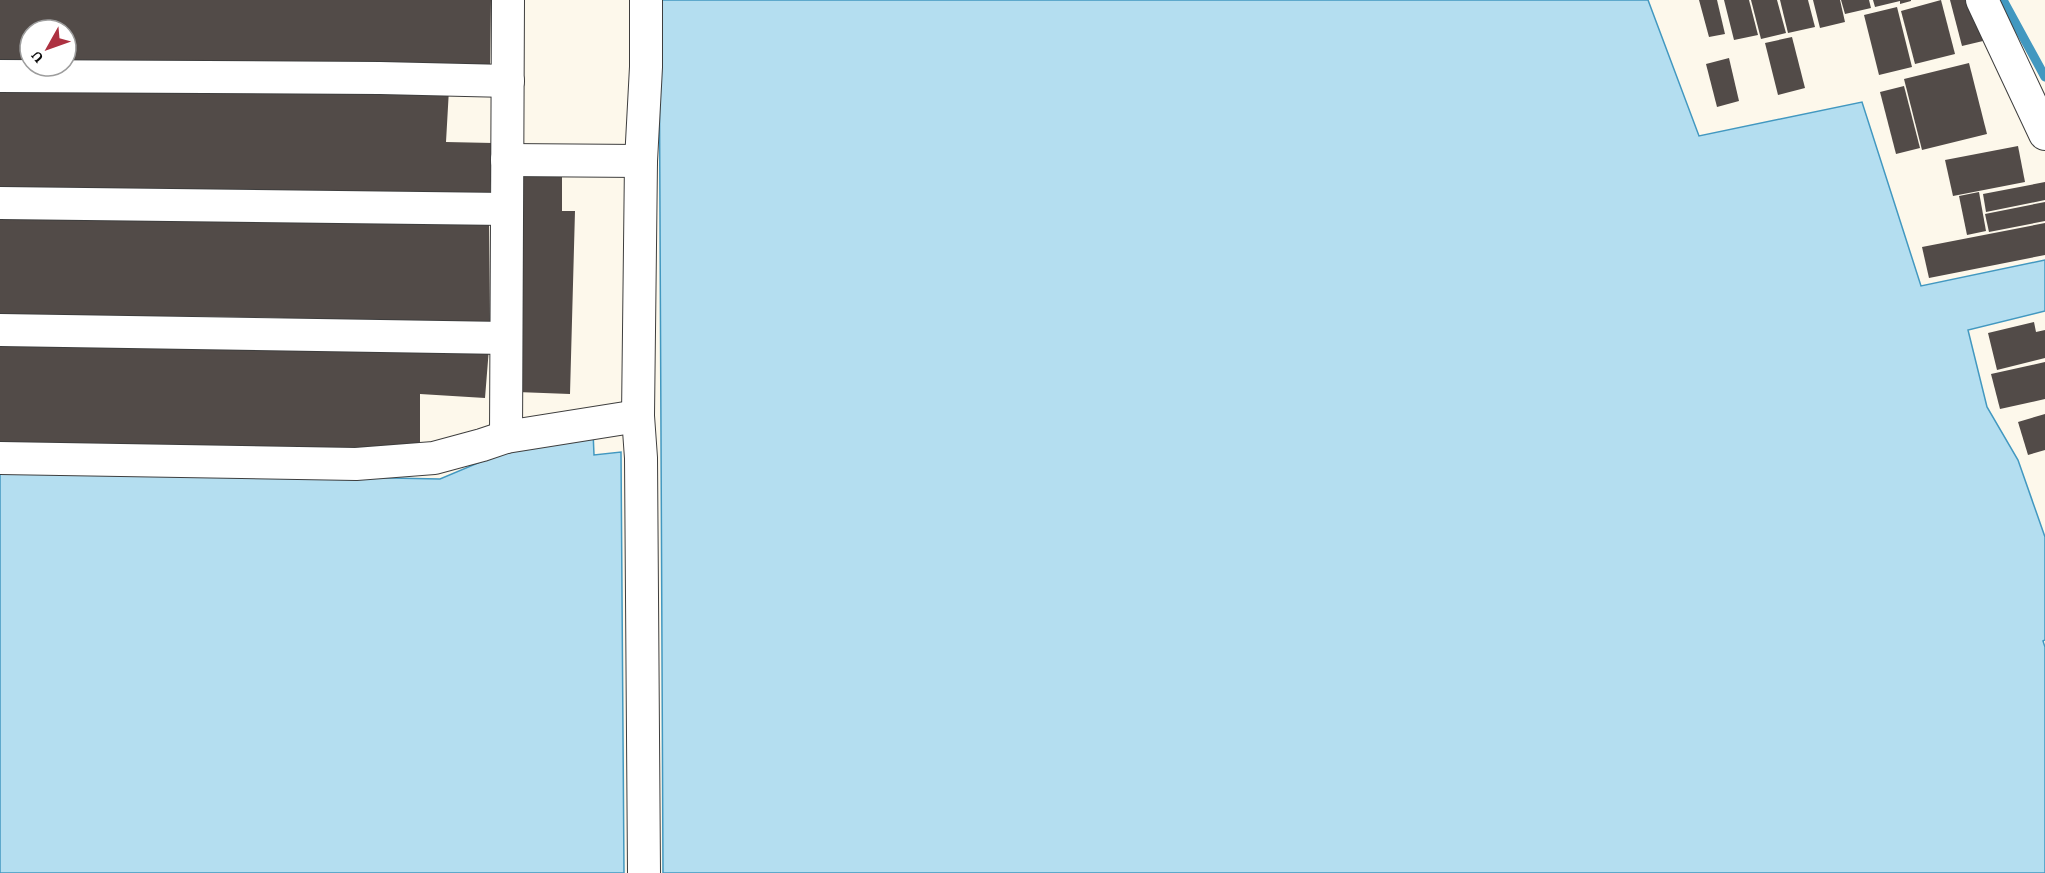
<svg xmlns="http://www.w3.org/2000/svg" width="2045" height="873" viewBox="0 0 2045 873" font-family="'Crimson Pro',serif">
	<rect width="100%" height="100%" fill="#fdf8eb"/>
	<g fill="#b4def0" stroke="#4298c0" stroke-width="1.5">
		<polygon points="659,0 1648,0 1699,136 1862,102 1921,286 2045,260 2045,311 1968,330 1987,407 2018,460 2045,537 2045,640 2043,641 2045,647 2045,873 663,873"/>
		<polygon points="593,431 594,455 621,452 624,873 0,873 0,470 440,479 516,447"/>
	</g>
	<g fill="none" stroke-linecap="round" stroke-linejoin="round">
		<polyline stroke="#4298c0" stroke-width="9" points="2003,0 2045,77"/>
	</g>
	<g fill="#524b48">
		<polygon points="0,0 491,0 490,69 66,64 66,30 30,30 30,63 0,64"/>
		<polygon points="1699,0 1717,0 1725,34 1709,37"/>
		<polygon points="1724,0 1749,0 1758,35 1734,40"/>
		<polygon points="1751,0 1777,0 1786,33 1761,39"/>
		<polygon points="1780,0 1808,0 1815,27 1788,33"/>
		<polygon points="1813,0 1840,0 1845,22 1820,28"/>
		<polygon points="1841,0 1869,0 1871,8 1845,14"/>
		<polygon points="1873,0 1911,0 1911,1 1900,4 1900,1 1875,7"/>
		<polygon points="1941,0 1955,54 1915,64 1901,11"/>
		<polygon points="1950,0 1972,0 1983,41 1962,46"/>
		<polygon points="1897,7 1912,67 1879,75 1864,15"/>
		<polygon points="1792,37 1805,88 1778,95 1765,43"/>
		<polygon points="1729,58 1739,101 1717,107 1706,64"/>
		<polygon points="1969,63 1987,134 1922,150 1904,79"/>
		<polygon points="0,84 449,89 446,142 493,143 490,198 0,197"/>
		<polygon points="1904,86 1920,148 1896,154 1880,92"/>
		<polygon points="2018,146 2025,182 1953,196 1945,160"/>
		<polygon points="517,165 562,165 562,211 575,211 570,394 517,392"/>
		<polygon points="2045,182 2045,200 1986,212 1983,194"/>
		<polygon points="1979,192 1986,231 1967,235 1959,196"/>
		<polygon points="2045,202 2045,221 1989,232 1985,214"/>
		<polygon points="0,214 489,221 490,323 243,317 0,315"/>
		<polygon points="2045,223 2045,255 1929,278 1922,247"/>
		<polygon points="2034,322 2036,332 2045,330 2045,358 1997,370 1988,333"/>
		<polygon points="0,338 489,348 485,398 420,394 420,453 0,444"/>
		<polygon points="2045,362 2045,399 2000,409 1991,374"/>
		<polygon points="2045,414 2045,450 2028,455 2018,422"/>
	</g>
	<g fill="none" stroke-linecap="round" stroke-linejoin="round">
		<g stroke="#3e3e3e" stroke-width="34">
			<g id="minor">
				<polyline points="1982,0 2045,134"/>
				<polyline points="0,76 380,78 508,81"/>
				<polyline points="507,160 641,161"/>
				<polyline points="0,203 507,209"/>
				<polyline points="0,330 506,338"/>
				<polyline points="506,437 508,0"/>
				<polyline points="0,458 356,464 434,458 482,445 506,437 638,416"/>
				<polyline points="644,873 641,458 638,416 641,161 646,67 646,0"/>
			</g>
		</g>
		<use href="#minor" stroke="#fff" stroke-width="32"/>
	</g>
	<g transform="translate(48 48) rotate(230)"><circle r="28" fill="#ffffff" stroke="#9d9d9d" stroke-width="1.5"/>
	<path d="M0-4.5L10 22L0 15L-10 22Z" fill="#ad3141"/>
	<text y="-9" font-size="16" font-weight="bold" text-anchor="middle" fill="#0b0b0b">U</text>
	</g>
</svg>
